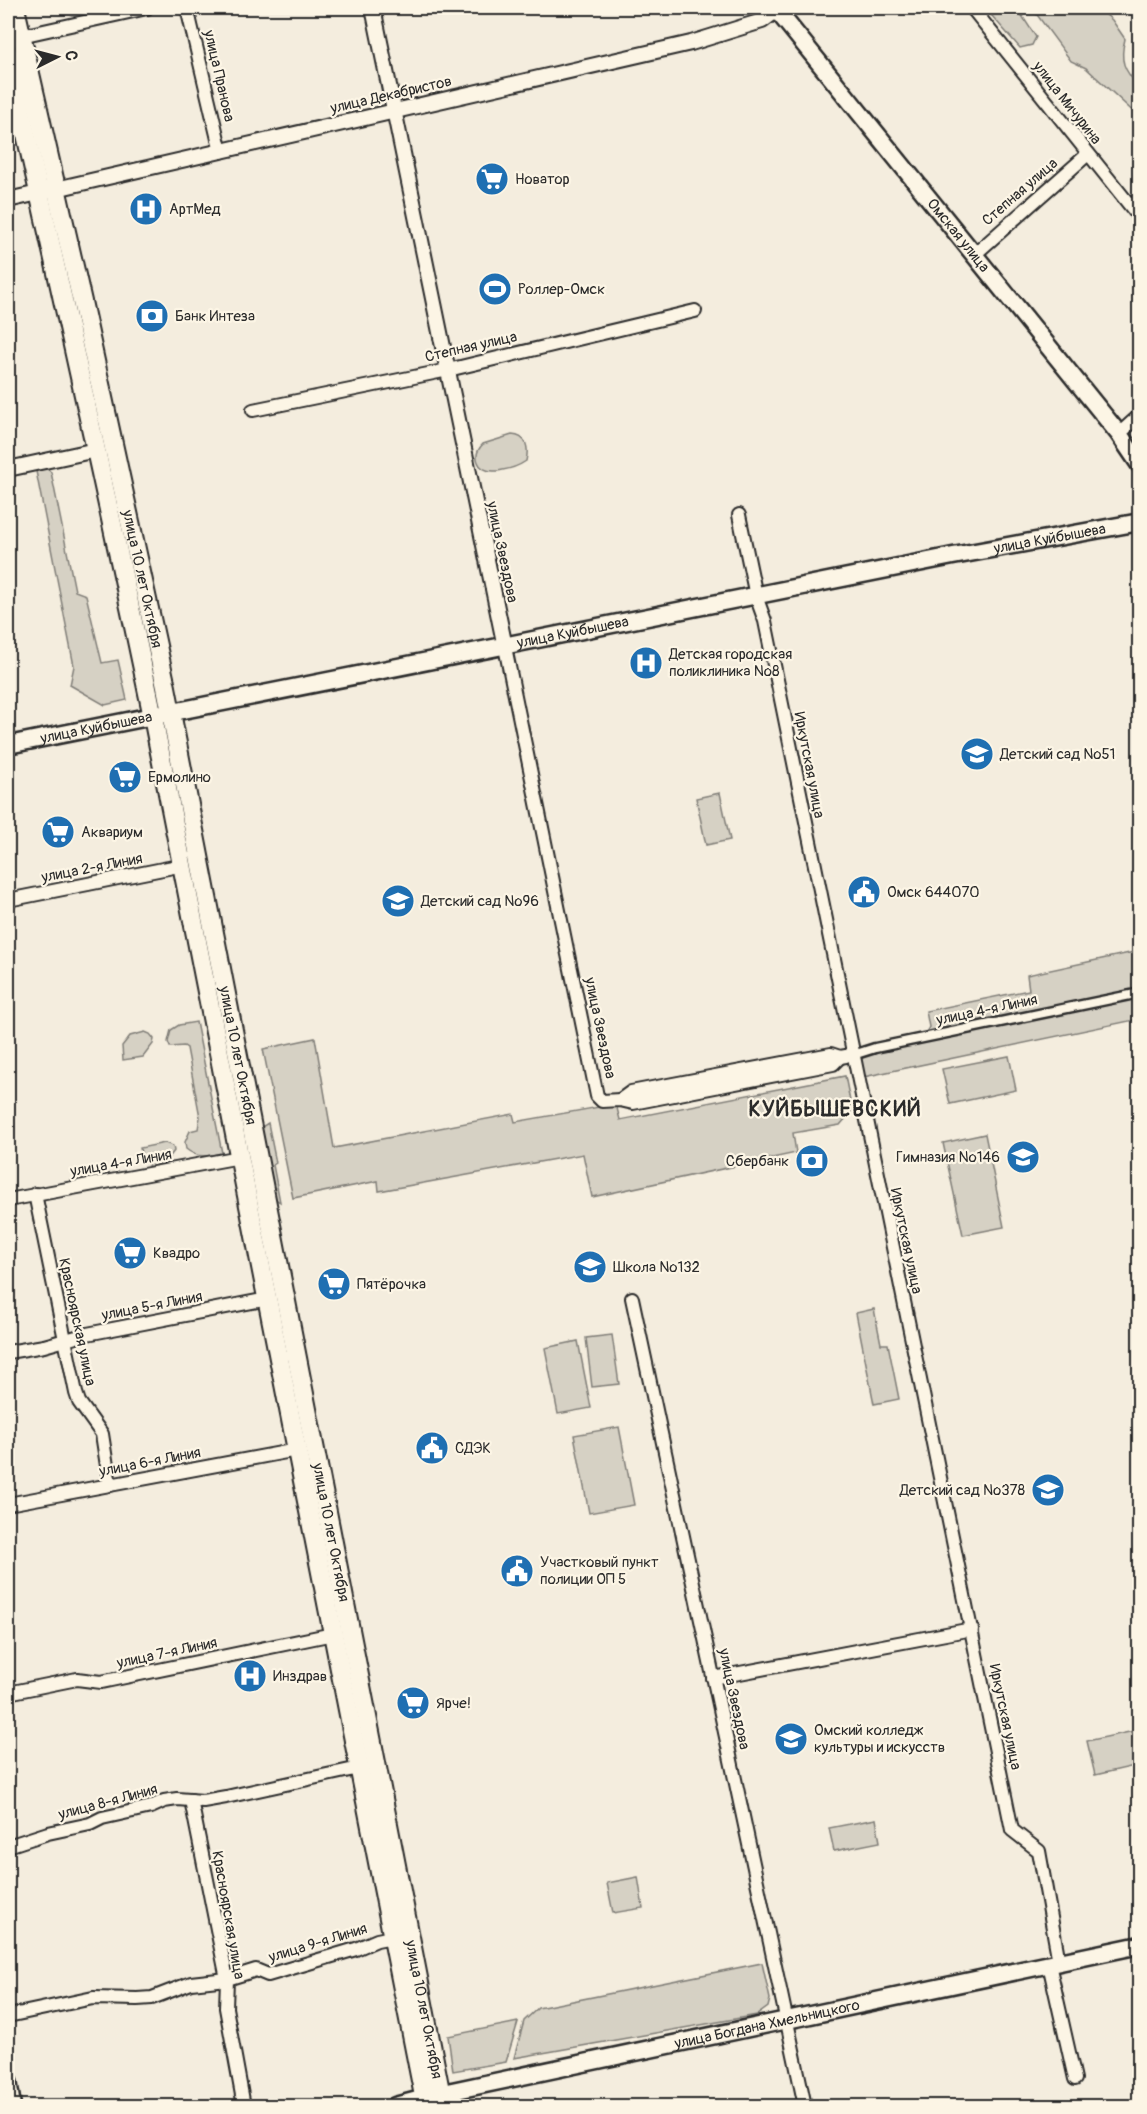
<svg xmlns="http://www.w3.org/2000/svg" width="1147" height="2114" viewBox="0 0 1147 2114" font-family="Pangolin,sans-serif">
	<rect width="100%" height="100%" fill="#f4edde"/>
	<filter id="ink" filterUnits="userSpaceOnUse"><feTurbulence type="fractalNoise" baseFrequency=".0167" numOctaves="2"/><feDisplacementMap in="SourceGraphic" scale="12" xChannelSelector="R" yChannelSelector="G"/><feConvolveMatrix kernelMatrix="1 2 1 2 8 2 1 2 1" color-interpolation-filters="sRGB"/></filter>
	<g filter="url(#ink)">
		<g fill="#d6d1c4" stroke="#807e78" stroke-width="1.5">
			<polygon points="985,8 1017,8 1036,37 1032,45 1020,48"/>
			<path d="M1032,8H1098L1112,20L1125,39C1119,61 1124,70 1139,87V117L1086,68L1071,61Z"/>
			<path d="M512,435C527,436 529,448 526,461C516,468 484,479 478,462C475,455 478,449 483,444Z"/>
			<polygon points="35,466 43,466 51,472 75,591 86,595 102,663 118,660 127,700 105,705 70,685 74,666"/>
			<polygon points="720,793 730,840 706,845 696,798"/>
			<polygon points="1139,951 1139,1019 863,1077 857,1050 925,1034 929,1027 926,1011 1029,990 1027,975"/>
			<path d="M196,1022L222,1153C209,1156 198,1159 186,1149L185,1142L190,1131L198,1129L200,1117L187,1048L184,1046L170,1047L168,1042L171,1030L179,1025Z"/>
			<polygon points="145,1032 150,1034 154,1039 153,1044 143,1057 123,1060 122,1046 130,1036"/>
			<polygon points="315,1038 334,1148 513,1114 515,1122 616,1104 620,1120 845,1076 852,1111 840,1125 793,1133 796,1153 592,1197 583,1154 379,1191 378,1181 293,1198 263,1049"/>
			<polygon points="1009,1056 1016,1090 950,1104 942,1069"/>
			<polygon points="268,1123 276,1163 273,1165 280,1202 274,1198 260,1128"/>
			<polygon points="985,1134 1004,1227 963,1235 943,1143"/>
			<polygon points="165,1143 173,1146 174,1151 165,1163 150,1167 142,1159 140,1148"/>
			<polygon points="874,1309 881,1344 888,1344 899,1399 874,1404 856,1313"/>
			<polygon points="612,1335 619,1384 592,1387 586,1338"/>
			<polygon points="578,1341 591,1408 558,1414 545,1348"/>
			<polygon points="619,1427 634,1505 589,1513 574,1435"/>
			<polygon points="1139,1730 1139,1765 1095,1775 1087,1741"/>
			<polygon points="876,1819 880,1842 834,1851 829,1828"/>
			<polygon points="638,1877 643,1908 613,1913 607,1883"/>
			<polygon points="762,1963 770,1999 768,2007 757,2015 514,2058 524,2021 538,2008"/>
			<polygon points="518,2022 506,2062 453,2071 448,2036"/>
		</g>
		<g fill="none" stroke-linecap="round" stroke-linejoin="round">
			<g stroke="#2b2b2b" stroke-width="13">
				<polyline id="pedestrian" points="853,1055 875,1048 1140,993"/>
			</g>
			<g stroke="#2b2b2b" stroke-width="16">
				<g id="minor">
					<polyline points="187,8 221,152"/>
					<polyline points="972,8 1140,218"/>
					<polyline points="21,36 147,8"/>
					<polyline points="974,255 1088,154"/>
					<polyline points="253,410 448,370 695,311"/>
					<polyline points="1119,434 1140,415"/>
					<polyline points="739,515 756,596 765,621 1012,1830 1039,1851 1059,1962"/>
					<polyline points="505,647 597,1096 602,1101 620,1100 633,1103 833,1064 840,1057"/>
					<polyline points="8,900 183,865"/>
					<polyline points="620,1100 631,1092 831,1054 840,1057 846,1056"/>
					<polyline points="35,1194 76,1393 79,1402 102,1434 110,1485"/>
					<polyline points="8,1200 240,1157"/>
					<polyline points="632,1298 805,2106"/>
					<polyline points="8,1352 44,1346 87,1334 268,1299"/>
					<polyline points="8,1504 297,1450"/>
					<polyline points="713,1678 972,1629"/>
					<polyline points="8,1693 77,1679 101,1682 333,1634"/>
					<polyline points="191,1800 227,1979 226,2008 244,2106"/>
					<polyline points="8,1846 48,1833 90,1824 102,1818 151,1807 164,1801 177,1799 203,1801 226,1797 359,1768"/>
					<polyline points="1049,1964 1075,2079"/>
					<polyline points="8,2016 93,1998 137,1999 152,1998 191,1983 227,1979 256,1970 268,1975 356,1949 377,1940 392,1937"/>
				</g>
			</g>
			<g stroke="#2b2b2b" stroke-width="18">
				<g id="tertiary">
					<polyline points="373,8 505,647"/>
					<polyline points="8,200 691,43 762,21 777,10"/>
					<polyline points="8,469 96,450"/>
				</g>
			</g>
			<g stroke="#2b2b2b" stroke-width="21">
				<g id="secondary">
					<path id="s1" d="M775,8L1119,434L1140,465"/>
					<path id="s2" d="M8,745L953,556L1140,522"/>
					<polyline points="8,2081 12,2106"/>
					<path id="s3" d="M395,2106L452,2091L1140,1945"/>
				</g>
			</g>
			<g stroke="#2b2b2b" stroke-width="22">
				<g id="primary">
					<path id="s4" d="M15,8L83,306L166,687L443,2106"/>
					<path d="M8,54C58,276 108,499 154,722C248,1183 334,1645 426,2106"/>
				</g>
			</g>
			<use href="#pedestrian" stroke="#fcf5e5" stroke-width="8"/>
			<use href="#minor" stroke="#fcf5e5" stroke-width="12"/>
			<use href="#tertiary" stroke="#fcf5e5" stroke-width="14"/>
			<use href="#secondary" stroke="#fcf5e5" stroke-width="16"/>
			<use href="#primary" stroke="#fcf5e5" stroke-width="18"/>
		</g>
	</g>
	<defs>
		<g id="supermarket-disc" transform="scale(1.725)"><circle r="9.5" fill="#1f6fb2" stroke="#fcf5e5"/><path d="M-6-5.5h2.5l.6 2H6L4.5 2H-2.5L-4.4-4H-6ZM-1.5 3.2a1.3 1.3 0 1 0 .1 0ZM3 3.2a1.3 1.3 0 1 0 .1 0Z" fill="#fff"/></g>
		<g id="hospital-disc" transform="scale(1.725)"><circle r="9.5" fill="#1f6fb2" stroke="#fcf5e5"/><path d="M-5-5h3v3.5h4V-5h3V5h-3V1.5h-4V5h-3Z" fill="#fff"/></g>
		<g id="stadium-disc" transform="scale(1.725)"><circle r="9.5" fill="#1f6fb2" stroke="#fcf5e5"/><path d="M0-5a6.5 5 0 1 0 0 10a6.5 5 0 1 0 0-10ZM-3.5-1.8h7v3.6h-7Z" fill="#fff"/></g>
		<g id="bank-disc" transform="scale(1.725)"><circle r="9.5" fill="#1f6fb2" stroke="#fcf5e5"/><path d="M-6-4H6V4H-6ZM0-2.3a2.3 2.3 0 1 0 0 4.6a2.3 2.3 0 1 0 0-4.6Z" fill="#fff"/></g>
		<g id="school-disc" transform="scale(1.725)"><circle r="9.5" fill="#1f6fb2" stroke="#fcf5e5"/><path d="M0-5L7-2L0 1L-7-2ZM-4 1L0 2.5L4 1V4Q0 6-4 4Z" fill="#fff"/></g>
		<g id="civic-disc" transform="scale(1.725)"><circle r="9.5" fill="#1f6fb2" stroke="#fcf5e5"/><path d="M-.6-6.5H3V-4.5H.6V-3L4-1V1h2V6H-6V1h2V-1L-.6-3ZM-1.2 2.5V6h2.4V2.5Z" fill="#fff"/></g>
		<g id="university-disc" transform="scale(1.725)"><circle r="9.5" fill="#1f6fb2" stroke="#fcf5e5"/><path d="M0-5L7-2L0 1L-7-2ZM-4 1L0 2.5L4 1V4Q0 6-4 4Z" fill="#fff"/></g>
	</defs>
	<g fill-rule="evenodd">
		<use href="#supermarket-disc" x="492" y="179"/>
		<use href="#hospital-disc" x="146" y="209"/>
		<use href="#stadium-disc" x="495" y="289"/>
		<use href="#bank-disc" x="152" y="316"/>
		<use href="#hospital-disc" x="646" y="663"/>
		<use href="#school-disc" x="977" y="754"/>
		<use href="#supermarket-disc" x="125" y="777"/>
		<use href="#supermarket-disc" x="58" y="832"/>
		<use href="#civic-disc" x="864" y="892"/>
		<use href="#school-disc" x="398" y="901"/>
		<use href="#school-disc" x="1023" y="1157"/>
		<use href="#bank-disc" x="812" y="1161"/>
		<use href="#supermarket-disc" x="130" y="1253"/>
		<use href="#school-disc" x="590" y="1267"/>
		<use href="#supermarket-disc" x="334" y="1284"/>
		<use href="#civic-disc" x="432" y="1448"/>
		<use href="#school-disc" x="1048" y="1490"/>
		<use href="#civic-disc" x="517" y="1571"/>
		<use href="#hospital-disc" x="250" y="1676"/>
		<use href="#supermarket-disc" x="413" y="1703"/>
		<use href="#university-disc" x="791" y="1739"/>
	</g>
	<g text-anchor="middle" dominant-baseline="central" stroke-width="4.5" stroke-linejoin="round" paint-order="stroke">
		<g font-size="15" fill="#2b2b2b" stroke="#fcf5e5">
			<text transform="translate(219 76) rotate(77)">улица Пранова</text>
			<text transform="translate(391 95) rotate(-13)">улица Декабристов</text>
			<text transform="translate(1067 103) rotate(52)">улица Мичурина</text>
			<text transform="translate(1020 192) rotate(-41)">Степная улица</text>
			<text stroke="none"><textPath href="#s1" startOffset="292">Омская улица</textPath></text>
			<text transform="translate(471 347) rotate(-13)">Степная улица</text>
			<text stroke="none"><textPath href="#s2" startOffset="1062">улица Куйбышева</textPath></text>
			<text transform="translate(502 552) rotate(78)">улица Звездова</text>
			<text stroke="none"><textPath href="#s4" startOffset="585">улица 10 лет Октября</textPath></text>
			<text stroke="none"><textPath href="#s2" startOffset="576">улица Куйбышева</textPath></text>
			<text stroke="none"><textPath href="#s2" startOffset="90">улица Куйбышева</textPath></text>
			<text transform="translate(809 765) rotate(79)">Иркутская улица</text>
			<text transform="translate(92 868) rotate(-11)">улица 2-я Линия</text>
			<text transform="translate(987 1010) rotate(-12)">улица 4-я Линия</text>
			<text transform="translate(600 1028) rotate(78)">улица Звездова</text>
			<text stroke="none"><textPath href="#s4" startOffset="1071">улица 10 лет Октября</textPath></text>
			<text transform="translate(121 1163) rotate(-10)">улица 4-я Линия</text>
			<text transform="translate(906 1241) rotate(78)">Иркутская улица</text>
			<text transform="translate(152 1306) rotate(-11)">улица 5-я Линия</text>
			<text transform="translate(77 1322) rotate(78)">Красноярская улица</text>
			<text transform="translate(150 1462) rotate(-11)">улица 6-я Линия</text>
			<text stroke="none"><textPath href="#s4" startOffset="1557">улица 10 лет Октября</textPath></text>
			<text transform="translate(167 1653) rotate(-12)">улица 7-я Линия</text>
			<text transform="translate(734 1699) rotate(78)">улица Звездова</text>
			<text transform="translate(1005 1717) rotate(78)">Иркутская улица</text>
			<text transform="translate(108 1802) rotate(-15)">улица 8-я Линия</text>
			<text transform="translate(228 1915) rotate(80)">Красноярская улица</text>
			<text transform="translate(318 1943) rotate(-17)">улица 9-я Линия</text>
			<text stroke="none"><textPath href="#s4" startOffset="2043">улица 10 лет Октября</textPath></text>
			<text stroke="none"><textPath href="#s3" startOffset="381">улица Богдана Хмельницкого</textPath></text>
		</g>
		<g font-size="15" fill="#2b2b2b" stroke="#fcf5e5" text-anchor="start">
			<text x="515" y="179">Новатор</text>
			<text x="169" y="209">АртМед</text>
			<text x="518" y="289">Роллер-Омск</text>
			<text x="175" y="316">Банк Интеза</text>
			<text x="669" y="654">Детская городская<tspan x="669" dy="17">поликлиника №8</tspan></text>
			<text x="1000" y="754">Детский сад №51</text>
			<text x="148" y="777">Ермолино</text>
			<text x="81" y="832">Аквариум</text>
			<text x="887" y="892">Омск 644070</text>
			<text x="421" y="901">Детский сад №96</text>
			<text x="1000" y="1157" text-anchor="end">Гимназия №146</text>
			<text x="789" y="1161" text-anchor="end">Сбербанк</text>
			<text x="153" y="1253">Квадро</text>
			<text x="613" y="1267">Школа №132</text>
			<text x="357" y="1284">Пятёрочка</text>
			<text x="455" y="1448">СДЭК</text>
			<text x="1025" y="1490" text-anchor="end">Детский сад №378</text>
			<text x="540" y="1562">Участковый пункт<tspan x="540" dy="17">полиции ОП 5</tspan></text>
			<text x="273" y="1676">Инздрав</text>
			<text x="436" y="1703">Ярче!</text>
			<text x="814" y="1730">Омский колледж<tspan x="814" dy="17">культуры и искусств</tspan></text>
		</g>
		<g font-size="21" font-weight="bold" letter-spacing="1.5" fill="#2b2b2b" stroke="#fcf5e5">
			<text x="835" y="1109">КУЙБЫШЕВСКИЙ</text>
		</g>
	</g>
	<rect width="1147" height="2114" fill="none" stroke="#fcf5e5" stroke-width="30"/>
	<rect x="15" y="15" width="1117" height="2084" fill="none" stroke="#2b2b2b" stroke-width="2" filter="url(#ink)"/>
	<g transform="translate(57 57) rotate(84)" stroke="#fcf5e5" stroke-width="4.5" paint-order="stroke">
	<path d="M0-4.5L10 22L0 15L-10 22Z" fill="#2b2b2b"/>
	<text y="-9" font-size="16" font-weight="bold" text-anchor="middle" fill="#2b2b2b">С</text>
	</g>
</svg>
